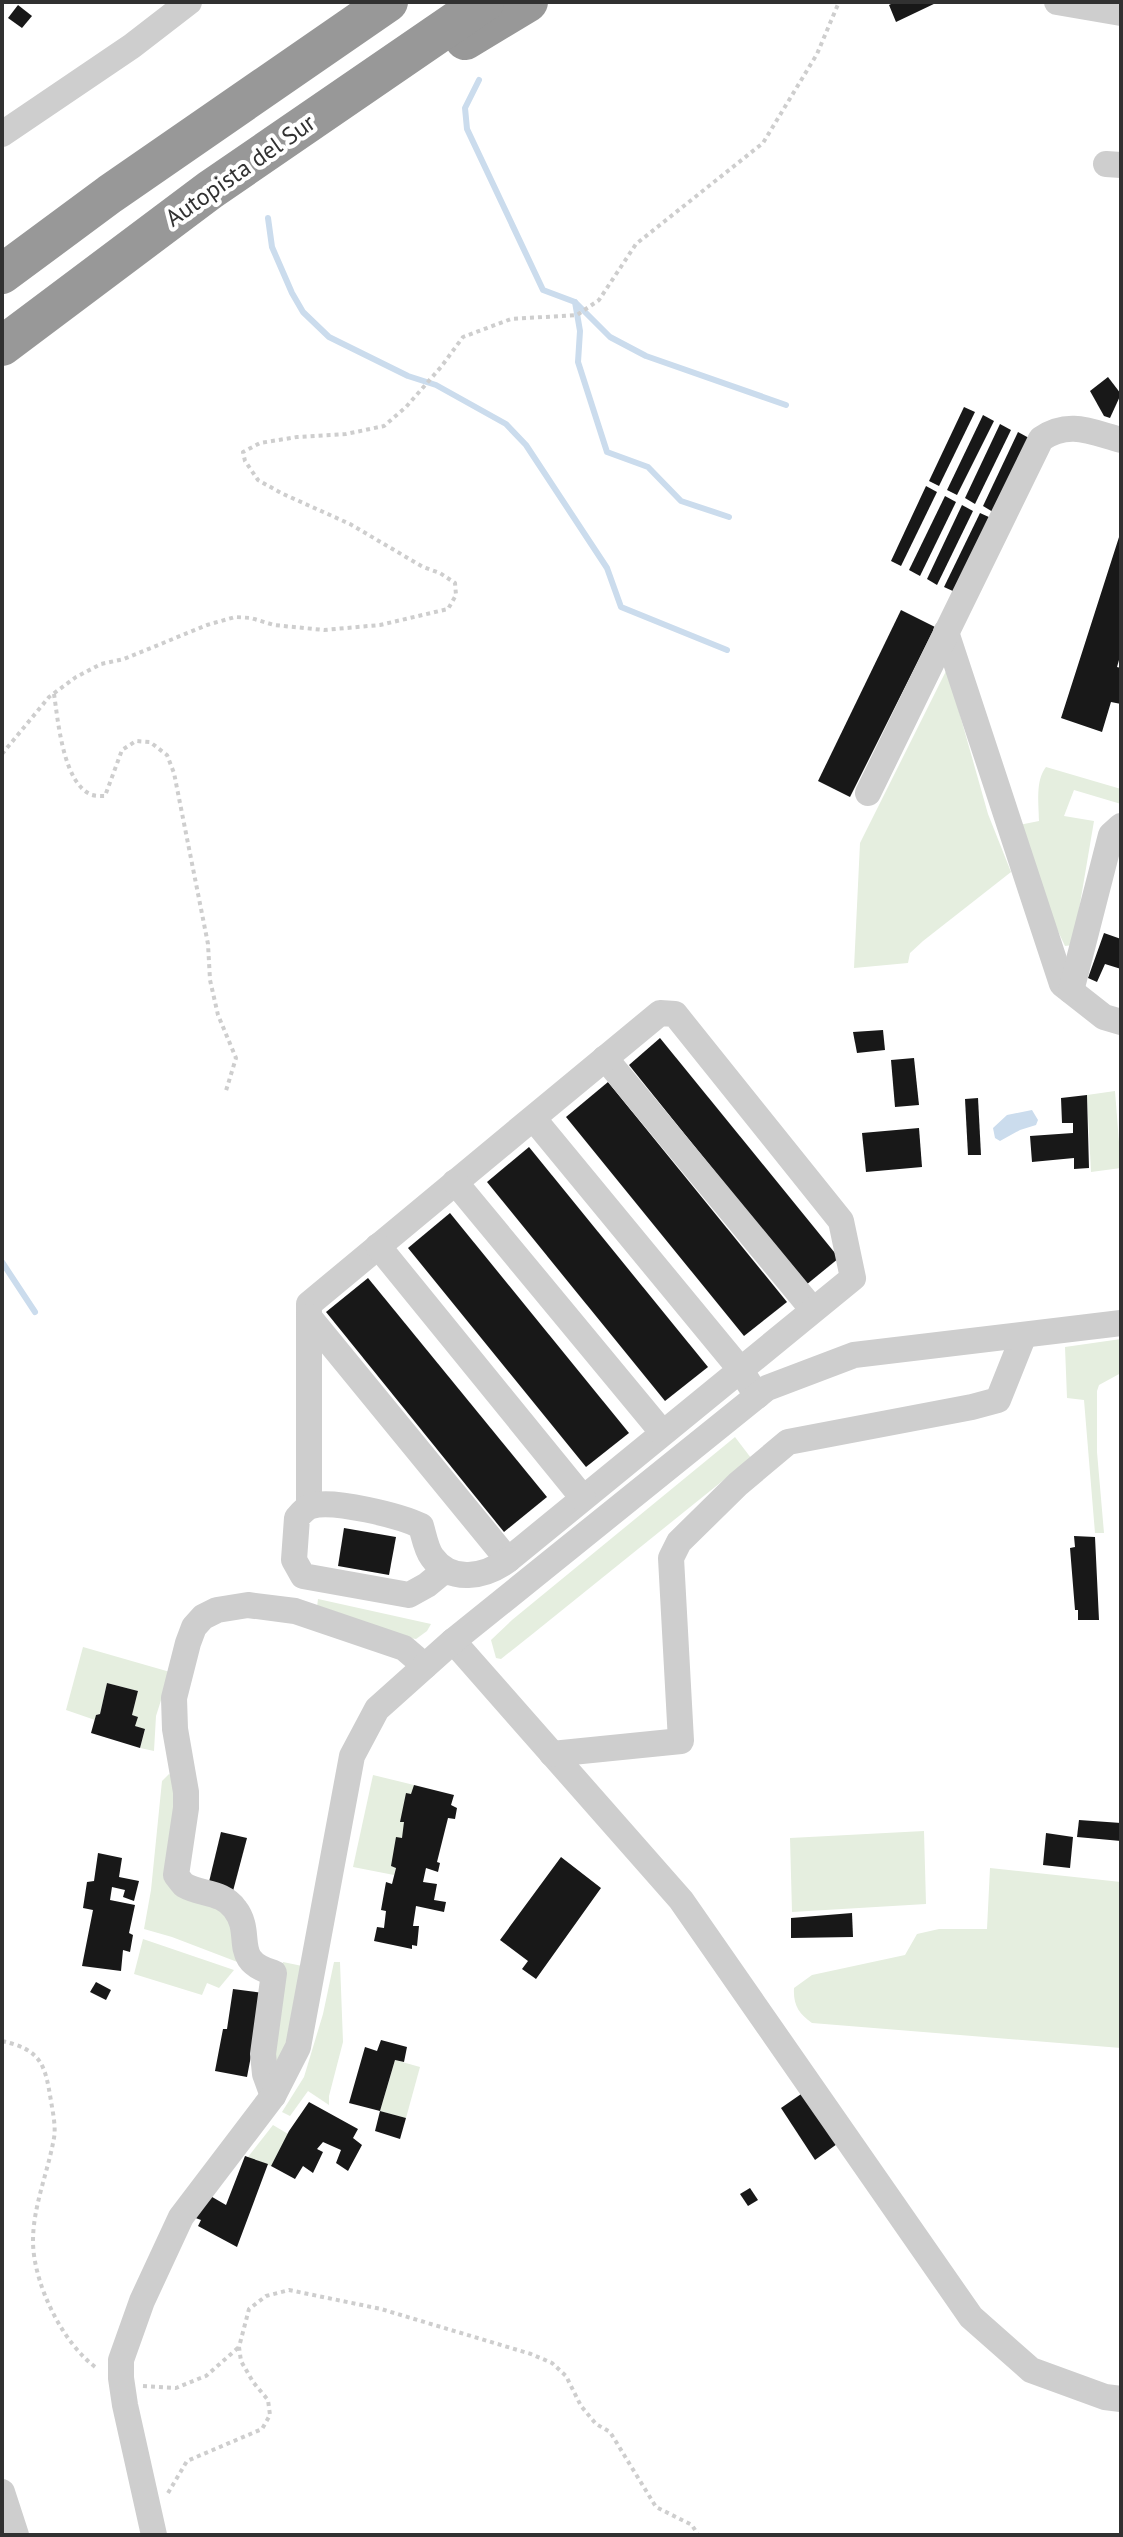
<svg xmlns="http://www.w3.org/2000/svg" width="1123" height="2537" viewBox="0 0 1123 2537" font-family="'PT Sans',sans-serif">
	<rect width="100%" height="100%" fill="#fff"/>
	<g fill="#e5eedf">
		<polygon points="947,669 988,814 1011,872 923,941 910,953 908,963 854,968 860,843"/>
		<path d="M1046,767L1121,789V804L1074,790L1064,816L1094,821L1073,945L1065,946L1038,889L1019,825L1039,821C1039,804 1035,781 1046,767Z"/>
		<polygon points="1115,1091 1121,1168 1091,1172 1087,1095"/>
		<polygon points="1121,1339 1121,1373 1099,1385 1097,1391 1097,1452 1104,1533 1095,1533 1084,1400 1067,1398 1065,1347"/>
		<polygon points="735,1437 751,1458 535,1632 501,1659 496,1658 491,1640 512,1620"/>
		<polygon points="318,1599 431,1624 427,1631 416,1639 403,1637 317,1607"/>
		<polygon points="83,1647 170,1672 156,1716 154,1751 140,1748 145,1730 135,1726 132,1715 138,1691 107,1683 100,1714 96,1715 95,1720 66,1710"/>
		<polygon points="169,1774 174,1778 178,1787 167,1864 227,1908 240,1963 172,1937 144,1929 151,1890 162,1781"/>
		<polygon points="373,1775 414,1785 394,1875 353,1867"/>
		<polygon points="924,1831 926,1904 792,1912 790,1838"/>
		<path d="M990,1868L1121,1882V2048L812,2023C799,2014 793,2005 794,1988L812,1975L905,1955L917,1934L939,1929H987Z"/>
		<polygon points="143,1939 234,1970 219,1988 207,1983 202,1995 134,1974"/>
		<polygon points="283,1962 307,1967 286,2045 274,2071"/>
		<polygon points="334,1962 340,1962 343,2042 329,2096 329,2105 308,2091 290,2116 282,2112 304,2077 323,2014"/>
		<polygon points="395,2060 420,2067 406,2118 380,2111"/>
		<polygon points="273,2125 288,2134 271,2166 248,2157"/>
	</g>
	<polygon fill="#cbdced" points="1032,1110 1038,1120 1036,1125 1020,1130 1000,1141 995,1138 993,1128 1007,1115"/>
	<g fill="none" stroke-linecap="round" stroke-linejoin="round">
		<g stroke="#cbdced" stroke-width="6">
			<polyline points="479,80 465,108 467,129 543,290 575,302 610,337 646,356 786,405"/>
			<polyline points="268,218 272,247 292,293 303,312 329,337 408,376 436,385 506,424 526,445 607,568 621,607 727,650"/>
			<polyline points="575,302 580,331 578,362 607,452 648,467 681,501 729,517"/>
			<polyline points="2,1262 35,1312"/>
		</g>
	</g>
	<g fill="#181818">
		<polygon points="895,2 905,4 938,2 896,22 889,5"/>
		<polygon points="18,5 32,16 22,28 8,18"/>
		<polygon points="1108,377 1121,394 1110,418 1104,416 1090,391"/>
		<polygon points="964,407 975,412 939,486 929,481"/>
		<polygon points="983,415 994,421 957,495 947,490"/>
		<polygon points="1000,424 1011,430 975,504 965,498"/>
		<polygon points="1018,432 1029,438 993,512 983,506"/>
		<polygon points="926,486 937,492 901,566 891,561"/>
		<polygon points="945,496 956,502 920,576 909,570"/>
		<polygon points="962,505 973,511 937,585 927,579"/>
		<polygon points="980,513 991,518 955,592 944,587"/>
		<polygon points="1120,534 1121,653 1117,667 1121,668 1121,704 1111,702 1102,732 1061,718"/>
		<polygon points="901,610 935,627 850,797 818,781"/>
		<polygon points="1104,933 1121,939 1121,969 1105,964 1097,982 1088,978"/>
		<polygon points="883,1030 885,1050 857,1053 853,1032"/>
		<polygon points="660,1038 839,1258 806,1285 629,1065"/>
		<polygon points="914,1058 919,1105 895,1107 891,1060"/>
		<polygon points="608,1082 787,1302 744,1336 566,1117"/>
		<polygon points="1087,1095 1089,1168 1074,1169 1074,1158 1032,1162 1030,1136 1073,1133 1073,1123 1062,1123 1061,1098"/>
		<polygon points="978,1098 981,1155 968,1155 965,1099"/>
		<polygon points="919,1128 922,1167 866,1172 862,1133"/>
		<polygon points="529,1147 708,1367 665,1401 487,1182"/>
		<polygon points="450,1213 629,1433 586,1467 408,1248"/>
		<polygon points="368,1278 547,1497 504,1532 326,1312"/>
		<polygon points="344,1528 396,1537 389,1575 338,1566"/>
		<polygon points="1074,1536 1095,1537 1099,1620 1078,1620 1078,1610 1075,1610 1070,1548 1075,1547"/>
		<polygon points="107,1683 138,1691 132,1715 138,1717 135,1726 145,1729 140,1748 91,1733 96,1715 100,1714"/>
		<polygon points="414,1785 454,1795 451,1805 457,1808 455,1819 448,1818 437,1862 440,1863 438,1872 426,1868 423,1882 437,1884 434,1900 446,1902 444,1912 416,1906 413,1926 419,1926 417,1946 412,1945 412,1949 374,1941 377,1927 384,1928 386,1911 381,1910 386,1882 392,1884 396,1868 391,1866 396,1837 402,1838 404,1822 400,1822 406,1793 411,1794"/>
		<polygon points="1079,1820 1121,1823 1121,1841 1077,1837"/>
		<polygon points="221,1832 247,1838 233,1891 208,1886"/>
		<polygon points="1046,1833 1073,1837 1070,1868 1043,1865"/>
		<polygon points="98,1853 122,1858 119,1877 139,1881 134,1901 123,1897 125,1890 112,1887 110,1900 135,1905 129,1933 133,1935 130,1952 123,1950 121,1971 82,1966 93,1910 83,1908 87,1882 94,1881"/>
		<polygon points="561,1857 601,1888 536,1979 522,1969 528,1961 500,1940"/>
		<polygon points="852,1913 853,1937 791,1938 791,1918"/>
		<polygon points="96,1982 111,1990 106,2000 90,1992"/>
		<polygon points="233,1989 263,1993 247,2077 215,2071 223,2029 227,2029"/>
		<polygon points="381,2040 407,2047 404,2062 395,2060 380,2111 349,2103 365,2047 377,2051"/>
		<polygon points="804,2092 837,2144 815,2160 781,2108"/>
		<polygon points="309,2102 358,2129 353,2138 362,2145 348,2171 336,2163 341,2150 323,2142 317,2149 323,2152 313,2173 303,2166 295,2179 271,2166 289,2131"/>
		<polygon points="380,2111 406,2118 400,2139 375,2131"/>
		<polygon points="245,2156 268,2164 237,2247 198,2226 201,2220 193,2217 207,2194 226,2205"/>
		<polygon points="750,2188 758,2200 748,2206 740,2194"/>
	</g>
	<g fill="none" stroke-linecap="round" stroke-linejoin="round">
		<g stroke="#cecece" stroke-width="4" stroke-dasharray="4 4" stroke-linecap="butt">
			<path d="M54,694C58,720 63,784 92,795C96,796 101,796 105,796L122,750L136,741L150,742L167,755L174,773L208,944L210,980L218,1015L236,1058L225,1094"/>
			<polyline points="2,754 49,697 76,677 101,664 124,659 207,625 235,617 251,618 274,625 324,630 380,625 448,609 456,595 455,583 440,573 423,567 350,524 281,493 258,480 245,461 243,452 260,443 297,437 346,434 384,426 406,407 441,367 463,337 511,319 577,315 599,300 636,244 763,143 817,54 839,2"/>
			<path d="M2,2041C42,2050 45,2065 51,2101C53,2113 56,2127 54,2138C48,2172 33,2206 33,2241C33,2283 63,2345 98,2369"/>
			<polyline points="143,2386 176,2388 198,2379 206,2376 239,2347"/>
			<polyline points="168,2493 187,2461 262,2429 270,2415 268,2400 253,2382 241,2361 239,2347 249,2309 266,2296 289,2290 381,2309 531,2354 552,2363 566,2376 581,2406 596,2424 610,2432 656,2507 692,2525 698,2535"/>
		</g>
		<g stroke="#cecece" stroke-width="26">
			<polyline points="1057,2 1121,13"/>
			<polyline points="2,134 132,46 189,2"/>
			<polyline points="1106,164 1121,165"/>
			<polyline points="946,632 1062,984 1104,1017 1121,1022"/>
			<path d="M868,793L1041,439C1069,420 1091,432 1121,440"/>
			<polyline points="1071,991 1111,835 1121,826"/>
			<polyline points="605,1058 813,1310"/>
			<polyline points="533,1118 660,1013 675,1014 841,1221 853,1278 508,1560 309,1317 309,1304 533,1118 740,1369 757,1396"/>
			<polyline points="455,1182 662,1432"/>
			<polyline points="378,1246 583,1498"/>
			<polyline points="309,1506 309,1317"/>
			<path d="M444,1571L427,1585L409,1595L303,1576L294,1560L297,1518C301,1513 306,1508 311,1506C333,1499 401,1516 421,1526C424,1536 426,1549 432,1557C451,1584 485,1577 508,1560"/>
			<polyline points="453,1641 681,1900 971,2317 1031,2370 1105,2397 1121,2399"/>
			<polyline points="552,1754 681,1741 671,1558 679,1542 738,1484 788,1442 972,1407 998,1400 1024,1335"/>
			<path d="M273,2096L265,2074L263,2054L274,1973C229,1960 255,1935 235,1909C222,1891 201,1895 184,1885C181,1882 179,1879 176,1875L186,1808V1792L175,1729L174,1698L188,1643L194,1627L203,1617L217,1610L248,1605L295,1611L404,1648L425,1666"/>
			<polyline points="2,2492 16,2535"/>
			<polyline points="154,2535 125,2405 121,2378 121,2360 142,2301 181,2217 273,2096 298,2047 352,1756 377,1709 453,1641 767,1388 854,1355 1121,1323"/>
		</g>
		<g stroke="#989898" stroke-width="40">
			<polyline points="465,40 528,2"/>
			<polyline points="2,274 110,194 388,2"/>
			<polyline points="2,346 210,190 484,2"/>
		</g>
	</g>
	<g text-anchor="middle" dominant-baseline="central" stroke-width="8" stroke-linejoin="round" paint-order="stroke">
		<g font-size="24" fill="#313131" stroke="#fff">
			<text transform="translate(240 170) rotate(-35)">Autopista del Sur</text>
		</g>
	</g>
	<rect width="1123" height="2537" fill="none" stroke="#313131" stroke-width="8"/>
</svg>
